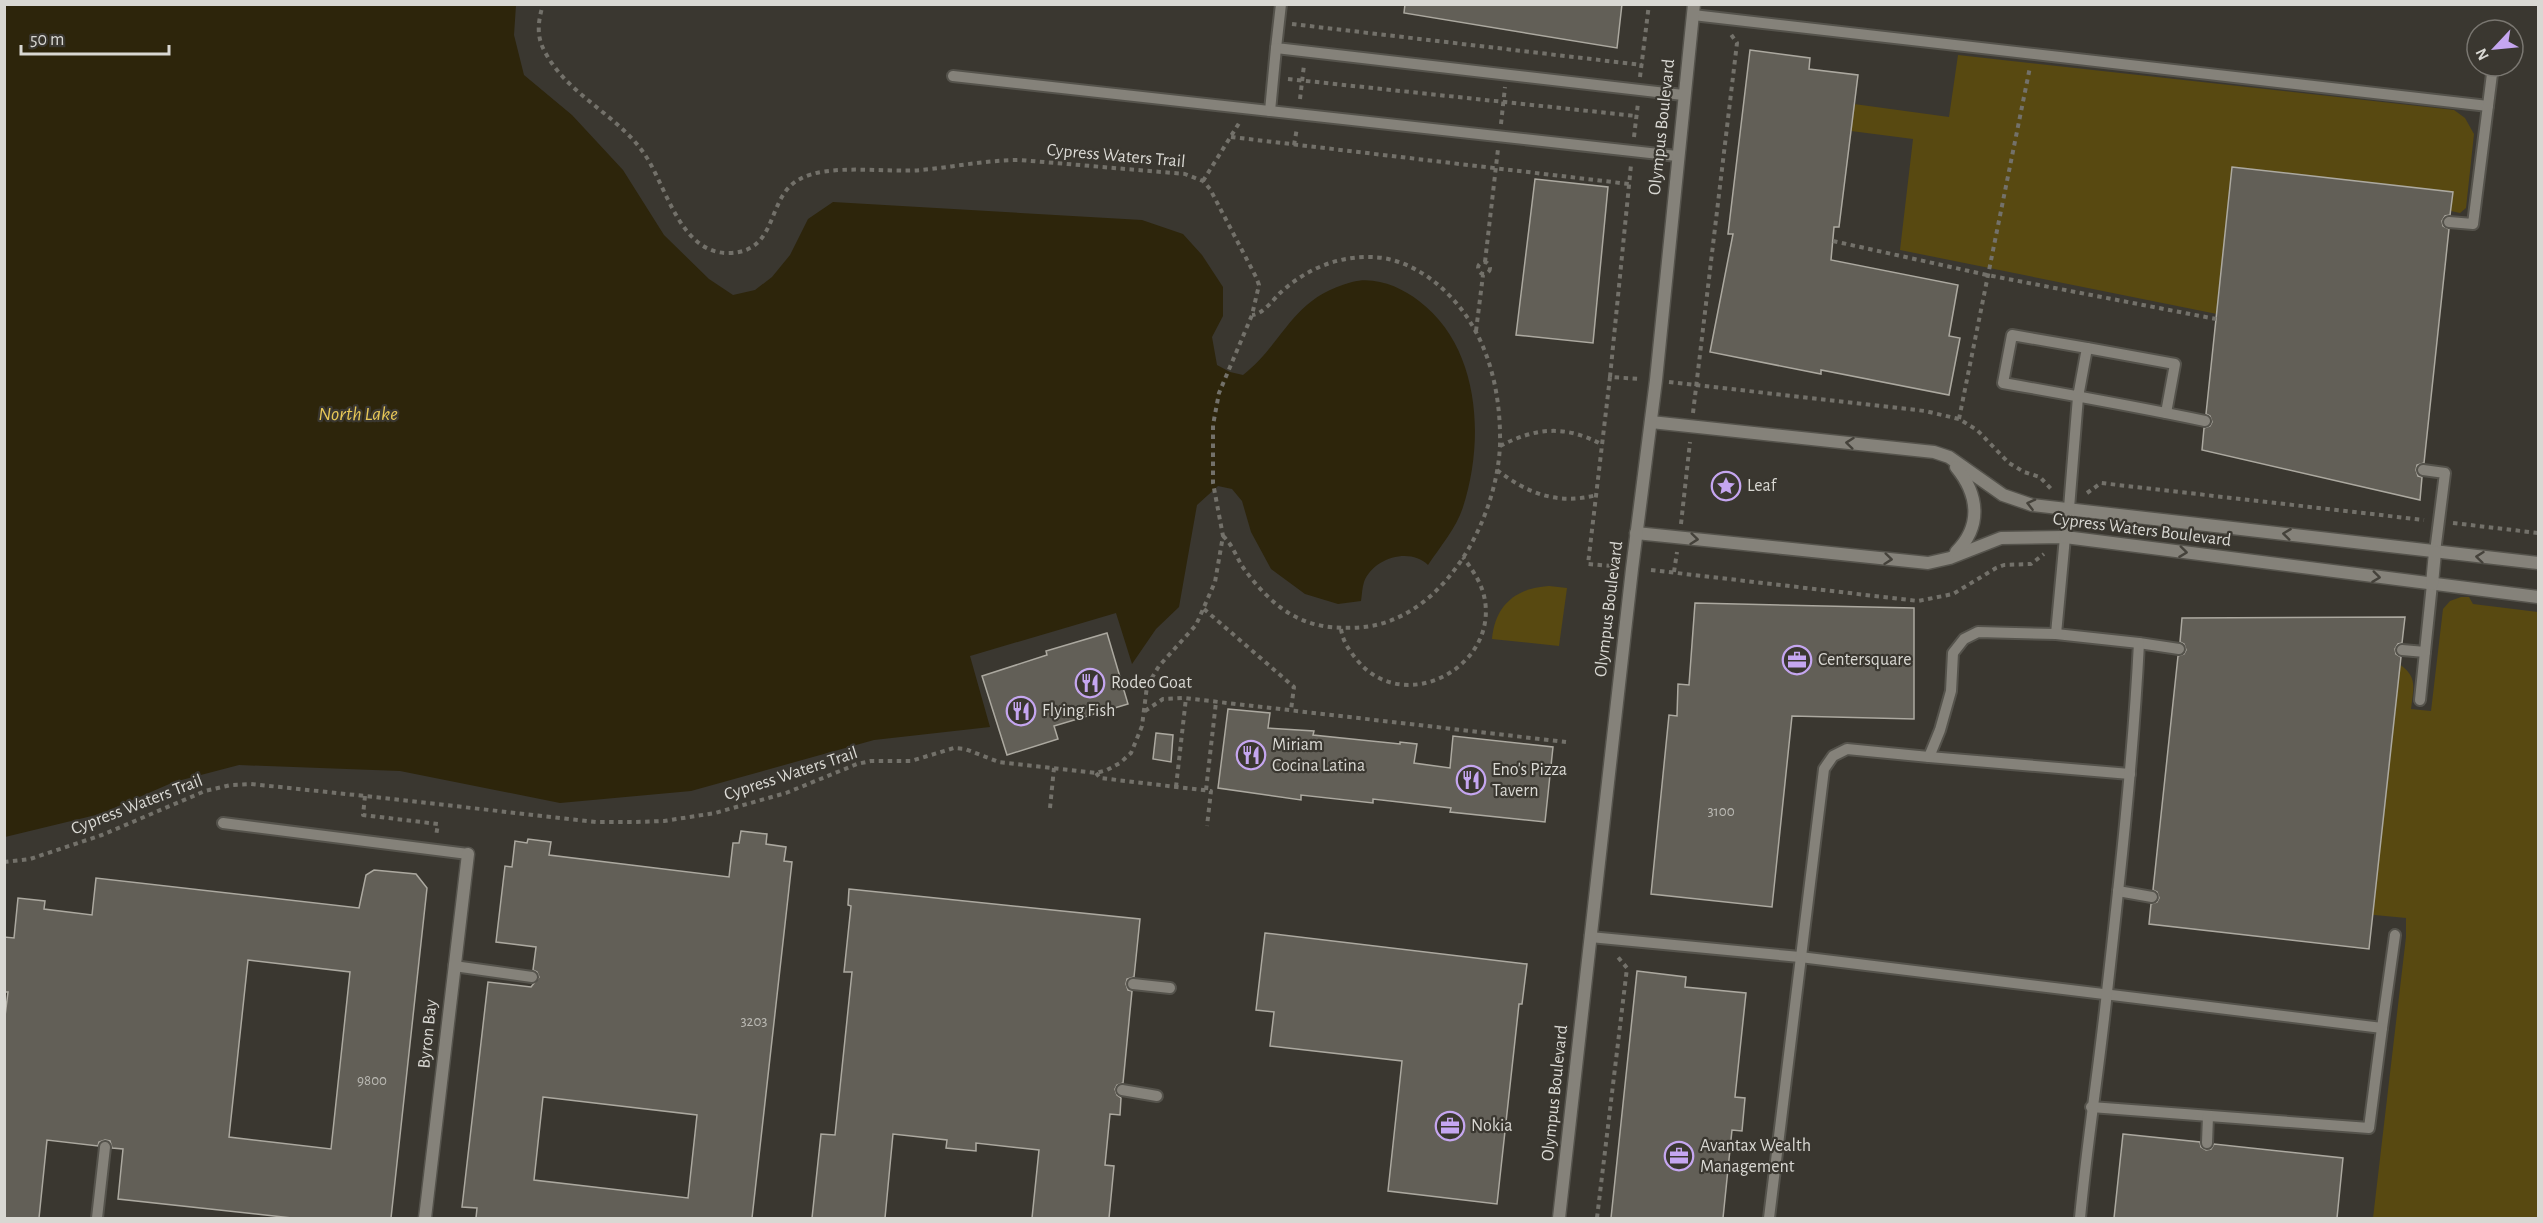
<svg xmlns="http://www.w3.org/2000/svg" width="2543" height="1223" viewBox="0 0 2543 1223" font-family="'Alegreya Sans',sans-serif">
	<rect width="100%" height="100%" fill="#3a3730"/>
	<g fill="#584911">
		<polygon points="1958,55 2454,110 2465,118 2474,134 2466,208 2460,213 2451,211 2452,192 2233,167 2217,314 1900,250 1913,139 1851,131 1854,104 1949,117"/>
		<path d="M1549,586L1567,588L1559,646L1492,639C1495,605 1516,588 1549,586Z"/>
		<path d="M2461,597H2469L2473,604L2538,612V1218H2373L2406,937V918L2364,914L2395,661C2418,676 2414,684 2411,709L2431,711L2443,609L2450,601Z"/>
	</g>
	<path fill="#2d250b" d="M4,5H516L514,35L524,75L572,115L623,170L664,235L709,279L733,295L755,290L772,277L790,255L808,219L833,202L1142,220L1183,234L1202,255L1223,287V316L1212,337L1217,365L1230,372L1243,375C1285,342 1291,298 1352,282C1375,276 1401,287 1419,301C1480,347 1485,439 1463,507C1457,527 1440,547 1428,565C1410,547 1373,558 1364,582C1362,588 1362,595 1361,601L1338,604L1305,594L1271,569L1251,532L1242,501L1232,489L1218,486L1197,505L1179,607L1156,629L1132,664L1116,613L970,656L990,727L874,740L691,791L560,803L400,771L239,765L174,782L100,814L5,837Z"/>
	<g fill="#625f57" stroke="#aca9a0" stroke-width="1.5" fill-rule="evenodd">
		<polygon points="1405,4 1622,4 1617,48 1404,13"/>
		<polygon points="1750,50 1810,58 1809,69 1858,75 1839,227 1834,227 1831,260 1958,285 1949,336 1960,338 1949,395 1821,370 1821,374 1710,352 1733,234 1728,234"/>
		<polygon points="2232,167 2453,192 2450,215 2445,216 2442,221 2443,226 2449,229 2424,463 2417,465 2416,470 2418,476 2422,477 2420,500 2202,450 2204,428 2210,426 2212,422 2210,416 2206,414"/>
		<polygon points="1535,179 1608,187 1593,343 1516,335"/>
		<polygon points="1695,603 1914,608 1914,719 1792,716 1772,907 1651,894 1669,715 1677,716 1678,684 1689,685"/>
		<polygon points="2405,617 2402,643 2398,644 2395,649 2396,654 2401,657 2369,949 2149,924 2151,904 2157,902 2159,898 2157,892 2153,890 2178,656 2184,654 2186,650 2184,644 2180,642 2182,618"/>
		<polygon points="1107,633 1128,704 1054,726 1058,739 1007,755 982,676 1047,655 1046,651"/>
		<polygon points="1228,709 1270,713 1268,728 1314,731 1313,735 1400,744 1400,742 1417,744 1414,763 1450,768 1453,736 1553,747 1545,822 1450,812 1451,808 1373,799 1373,803 1301,795 1301,800 1218,788"/>
		<polygon points="1156,733 1173,735 1171,762 1153,759"/>
		<path d="M741,831L767,834L766,844L786,847L784,861L792,862L752,1218H476L477,1208L462,1207L488,982L531,987L539,977L537,972L533,970L536,947L496,942L505,866L512,867L515,841L527,843L528,839L551,842L549,855L729,877L733,843H739ZM543,1097L697,1115L688,1198L534,1180Z"/>
		<path d="M374,870L416,874L427,888L391,1218H292L118,1199L123,1149L112,1148L110,1141L105,1140L99,1142L98,1146L47,1140L39,1218H4V1024L8,992H4V937L14,938L18,898L45,901L44,909L92,915L96,878L359,908L366,875ZM248,960L350,972L331,1149L229,1137Z"/>
		<polygon points="849,889 1140,919 1134,977 1127,979 1126,984 1128,990 1132,991 1123,1083 1117,1085 1115,1089 1117,1095 1121,1098 1120,1115 1110,1114 1105,1165 1114,1166 1109,1218 1032,1218 1039,1150 976,1143 976,1151 946,1148 947,1140 893,1134 885,1218 812,1218 821,1134 835,1135 852,972 844,972 851,906 848,905"/>
		<polygon points="1265,933 1527,964 1522,1004 1519,1004 1497,1204 1388,1191 1402,1061 1270,1046 1274,1012 1256,1010"/>
		<polygon points="1637,971 1686,977 1685,987 1746,993 1735,1097 1745,1098 1742,1131 1732,1130 1723,1218 1611,1218"/>
		<polygon points="2123,1134 2200,1142 2201,1147 2206,1150 2211,1149 2214,1144 2343,1158 2337,1218 2114,1218"/>
	</g>
	<g fill="none" stroke-linecap="round" stroke-linejoin="round">
		<g stroke="#55534c" stroke-width="14">
			<g id="service">
				<polyline points="1281,4 1276,48 1683,95"/>
				<polyline points="1693,15 2488,106"/>
				<polyline points="953,76 1677,156"/>
				<polyline points="1270,111 1276,48"/>
				<polyline points="2449,222 2473,224 2493,66"/>
				<polyline points="2087,348 2175,364 2166,413"/>
				<polyline points="2423,470 2445,473 2435,552"/>
				<path d="M2069,508L2078,397L2087,348L2012,335L2003,383C2071,395 2138,407 2205,421"/>
				<polyline points="2056,634 2065,537"/>
				<polyline points="2139,643 2179,649"/>
				<polyline points="2402,650 2425,652"/>
				<polyline points="2420,700 2432,584"/>
				<polyline points="1929,757 2130,774"/>
				<polyline points="223,823 468,854"/>
				<polyline points="2118,891 2152,897"/>
				<polyline points="1590,937 1800,957 2382,1028 2395,935"/>
				<polyline points="454,966 532,977"/>
				<polyline points="1133,984 1170,988"/>
				<polyline points="1122,1090 1157,1096"/>
				<polyline points="2091,1107 2369,1128 2382,1028"/>
				<polyline points="2207,1143 2208,1116"/>
				<polyline points="97,1218 105,1147"/>
				<path d="M1769,1218L1824,769L1833,756L1847,749L1929,757L1940,730L1951,691L1953,653L1964,639L1978,632L2056,634L2139,643C2133,760 2120,876 2107,992C2099,1068 2087,1143 2080,1218"/>
			</g>
		</g>
		<g stroke="#55534c" stroke-width="15">
			<polyline id="minor" points="425,1218 468,854"/>
		</g>
		<g stroke="#55534c" stroke-width="15">
			<g id="tertiary">
				<polyline points="1651,422 1934,452 1949,457 2003,495 2032,505 2538,563"/>
				<polyline points="1636,533 1928,563 1950,558 2001,538 2065,537 2538,597"/>
				<polyline points="2065,537 2069,508"/>
				<path d="M1956,552C1982,526 1979,495 1956,467"/>
				<polyline points="2432,584 2435,552"/>
				<polyline points="1559,1218 1632,569 1656,380 1694,4"/>
			</g>
		</g>
		<g stroke="#73716a" stroke-width="4" stroke-dasharray="4.5 4.5" stroke-linecap="butt">
			<polyline points="1292,24 1642,65"/>
			<polyline points="1640,77 1649,4"/>
			<polyline points="1288,79 1636,116"/>
			<polyline points="1300,99 1304,65"/>
			<polyline points="1501,124 1505,87"/>
			<polyline points="1231,137 1629,184"/>
			<polyline points="1634,137 1638,103"/>
			<polyline points="1294,145 1297,128"/>
			<polyline points="1203,181 1241,120"/>
			<polyline points="1833,241 1987,275 2216,319"/>
			<circle cx="1484" cy="268" r="6"/>
			<polyline points="1485,262 1498,149"/>
			<polyline points="1476,331 1483,275"/>
			<polyline points="1610,377 1631,165"/>
			<polyline points="1669,382 1925,411 1959,419 1977,430 2009,463 2024,472 2040,477 2052,490"/>
			<polyline points="1693,413 1737,43 1730,33"/>
			<polyline points="1959,419 2030,67"/>
			<path d="M1500,446C1537,427 1566,425 1603,445"/>
			<path d="M1497,470C1528,494 1558,505 1597,495"/>
			<polyline points="2087,493 2101,483 2424,520"/>
			<polyline points="2453,523 2538,533"/>
			<polyline points="1681,524 1690,442"/>
			<path d="M1223,536C1232,544 1236,556 1242,566C1256,586 1276,608 1298,618C1318,628 1342,629 1364,627C1445,618 1497,519 1500,445C1501,395 1490,344 1458,305C1439,282 1413,263 1383,258C1344,253 1308,267 1280,293C1272,301 1263,314 1252,315"/>
			<polyline points="1611,566 1588,564 1610,377 1641,379"/>
			<polyline points="1651,570 1918,601 1953,594 1996,568 2004,565 2031,564 2044,554"/>
			<polyline points="1674,572 1677,552"/>
			<polyline points="1204,609 1294,687 1291,710"/>
			<path d="M1341,629C1343,642 1349,650 1357,660C1405,719 1504,664 1483,592C1479,579 1471,568 1463,557"/>
			<polyline points="1145,711 1163,699 1184,698 1566,742"/>
			<polyline points="1096,773 1100,778 1211,791 1207,826"/>
			<polyline points="1176,787 1186,698"/>
			<polyline points="1206,790 1216,702"/>
			<polyline points="365,796 363,815 438,824 436,836"/>
			<polyline points="1050,808 1054,768"/>
			<path d="M4,862L30,859L102,835L205,791L231,785L251,784L365,796L596,822H636L664,821L715,813L786,793L857,764L871,761H911L954,748L965,749L999,762L1096,773L1107,770L1120,763L1131,753L1142,726L1147,686L1159,666L1196,625L1215,582L1223,536L1213,483V425L1219,393L1252,315L1259,285L1256,277L1210,189L1203,181L1185,174L1020,160C986,160 954,167 921,170C887,173 828,163 800,179C765,197 780,251 730,253C679,255 666,183 643,152C616,114 567,94 545,52C536,36 538,22 543,4"/>
			<polyline points="1597,1218 1627,968 1617,956"/>
		</g>
		<use href="#service" stroke="#85827a" stroke-width="10"/>
		<use href="#minor" stroke="#85827a" stroke-width="12"/>
		<use href="#tertiary" stroke="#85827a" stroke-width="12"/>
	</g>
	<defs><path id="oneway-chevron" d="M-2-3.5L2.5 0L-2 3.5" fill="none" stroke-width="1.6" stroke-linecap="round" stroke-linejoin="round" transform="scale(1.5)"/></defs>
	<g stroke="#45423b">
		<use href="#oneway-chevron" transform="translate(1850 443) rotate(-174)"/>
		<use href="#oneway-chevron" transform="translate(2031 504) rotate(-166)"/>
		<use href="#oneway-chevron" transform="translate(2287 534) rotate(-173)"/>
		<use href="#oneway-chevron" transform="translate(1694 539) rotate(6)"/>
		<use href="#oneway-chevron" transform="translate(2183 552) rotate(7)"/>
		<use href="#oneway-chevron" transform="translate(2480 557) rotate(-174)"/>
		<use href="#oneway-chevron" transform="translate(1888 559) rotate(6)"/>
		<use href="#oneway-chevron" transform="translate(2376 577) rotate(7)"/>
	</g>
	<defs>
		<g id="sight-ring" transform="scale(1.5)"><circle r="9.5" fill="#3a3730" stroke="#c5a6f0" stroke-width="1.5"/><path d="M0-6L1.8-2.2L6-1.7L2.9 1.2L3.7 5.4L0 3.3L-3.7 5.4L-2.9 1.2L-6-1.7L-1.8-2.2Z" fill="#c5a6f0"/></g>
		<g id="office-ring" transform="scale(1.5)"><circle r="9.5" fill="#3a3730" stroke="#c5a6f0" stroke-width="1.5"/><path d="M-6-3h4V-5.5h4V-3h4V5H-6ZM-1-4.5V-3h2v-1.5ZM-6 0V1H6V0Z" fill="#c5a6f0"/></g>
		<g id="restaurant-ring" transform="scale(1.5)"><circle r="9.5" fill="#3a3730" stroke="#c5a6f0" stroke-width="1.5"/><path d="M-5-6h1v4h1v-4h1v4h1v-4h1v5L-1.5 .5V6h-2V.5L-5-1ZM5-6V6H3V1.5H1.5Q1.5-4 5-6Z" fill="#c5a6f0"/></g>
	</defs>
	<g fill-rule="evenodd">
		<use href="#sight-ring" x="1726" y="486"/>
		<use href="#office-ring" x="1797" y="660"/>
		<use href="#restaurant-ring" x="1090" y="683"/>
		<use href="#restaurant-ring" x="1021" y="711"/>
		<use href="#restaurant-ring" x="1251" y="755"/>
		<use href="#restaurant-ring" x="1471" y="780"/>
		<use href="#office-ring" x="1450" y="1126"/>
		<use href="#office-ring" x="1679" y="1156"/>
	</g>
	<g text-anchor="middle" dominant-baseline="central" stroke-width="4.5" stroke-linejoin="round" paint-order="stroke">
		<g font-size="15" fill="#bbbab4">
			<text x="1721" y="811">3100</text>
			<text x="754" y="1021">3203</text>
			<text x="372" y="1080">9800</text>
		</g>
		<g font-size="18" fill="#d9d8d3" stroke="#3a3730">
			<text transform="translate(1662 127) rotate(-84)">Olympus Boulevard</text>
			<text transform="translate(1116 156) rotate(5)">Cypress Waters Trail</text>
			<text transform="translate(2142 530) rotate(7)">Cypress Waters Boulevard</text>
			<text transform="translate(1609 609) rotate(-83)">Olympus Boulevard</text>
			<text transform="translate(791 774) rotate(-18)">Cypress Waters Trail</text>
			<text transform="translate(137 805) rotate(-21)">Cypress Waters Trail</text>
			<text transform="translate(428 1034) rotate(-84)">Byron Bay</text>
			<text transform="translate(1555 1093) rotate(-84)">Olympus Boulevard</text>
		</g>
		<g font-size="18" fill="#d9d8d3" stroke="#3a3730" text-anchor="start">
			<text x="1747" y="486">Leaf</text>
			<text x="1818" y="660">Centersquare</text>
			<text x="1111" y="683">Rodeo Goat</text>
			<text x="1042" y="711">Flying Fish</text>
			<text x="1272" y="745">Miriam<tspan x="1272" dy="21">Cocina Latina</tspan></text>
			<text x="1492" y="770">Eno's Pizza<tspan x="1492" dy="21">Tavern</tspan></text>
			<text x="1471" y="1126">Nokia</text>
			<text x="1700" y="1146">Avantax Wealth<tspan x="1700" dy="21">Management</tspan></text>
		</g>
		<g font-size="20" font-style="italic" fill="#e7c757" stroke="#3a3730">
			<text x="358" y="414">North Lake</text>
		</g>
	</g>
	<rect width="2543" height="1223" fill="none" stroke="#d9d8d3" stroke-width="12"/>
	<g transform="translate(2495 48) rotate(244)"><circle r="28" fill="#3a3730" stroke="#7a7771" stroke-width="1.5"/>
	<path d="M0-4.5L10 22L0 15L-10 22Z" fill="#c5a6f0"/>
	<text y="-9" font-size="16" font-weight="bold" text-anchor="middle" fill="#d9d8d3">N</text>
	</g>
	<path d="M21 45v9h148v-9" fill="none" stroke="#d9d8d3" stroke-width="3"/>
	<text x="30" y="45" font-size="18" fill="#d9d8d3" stroke="#3a3730" stroke-width="4.5" paint-order="stroke">50 m</text>
</svg>
